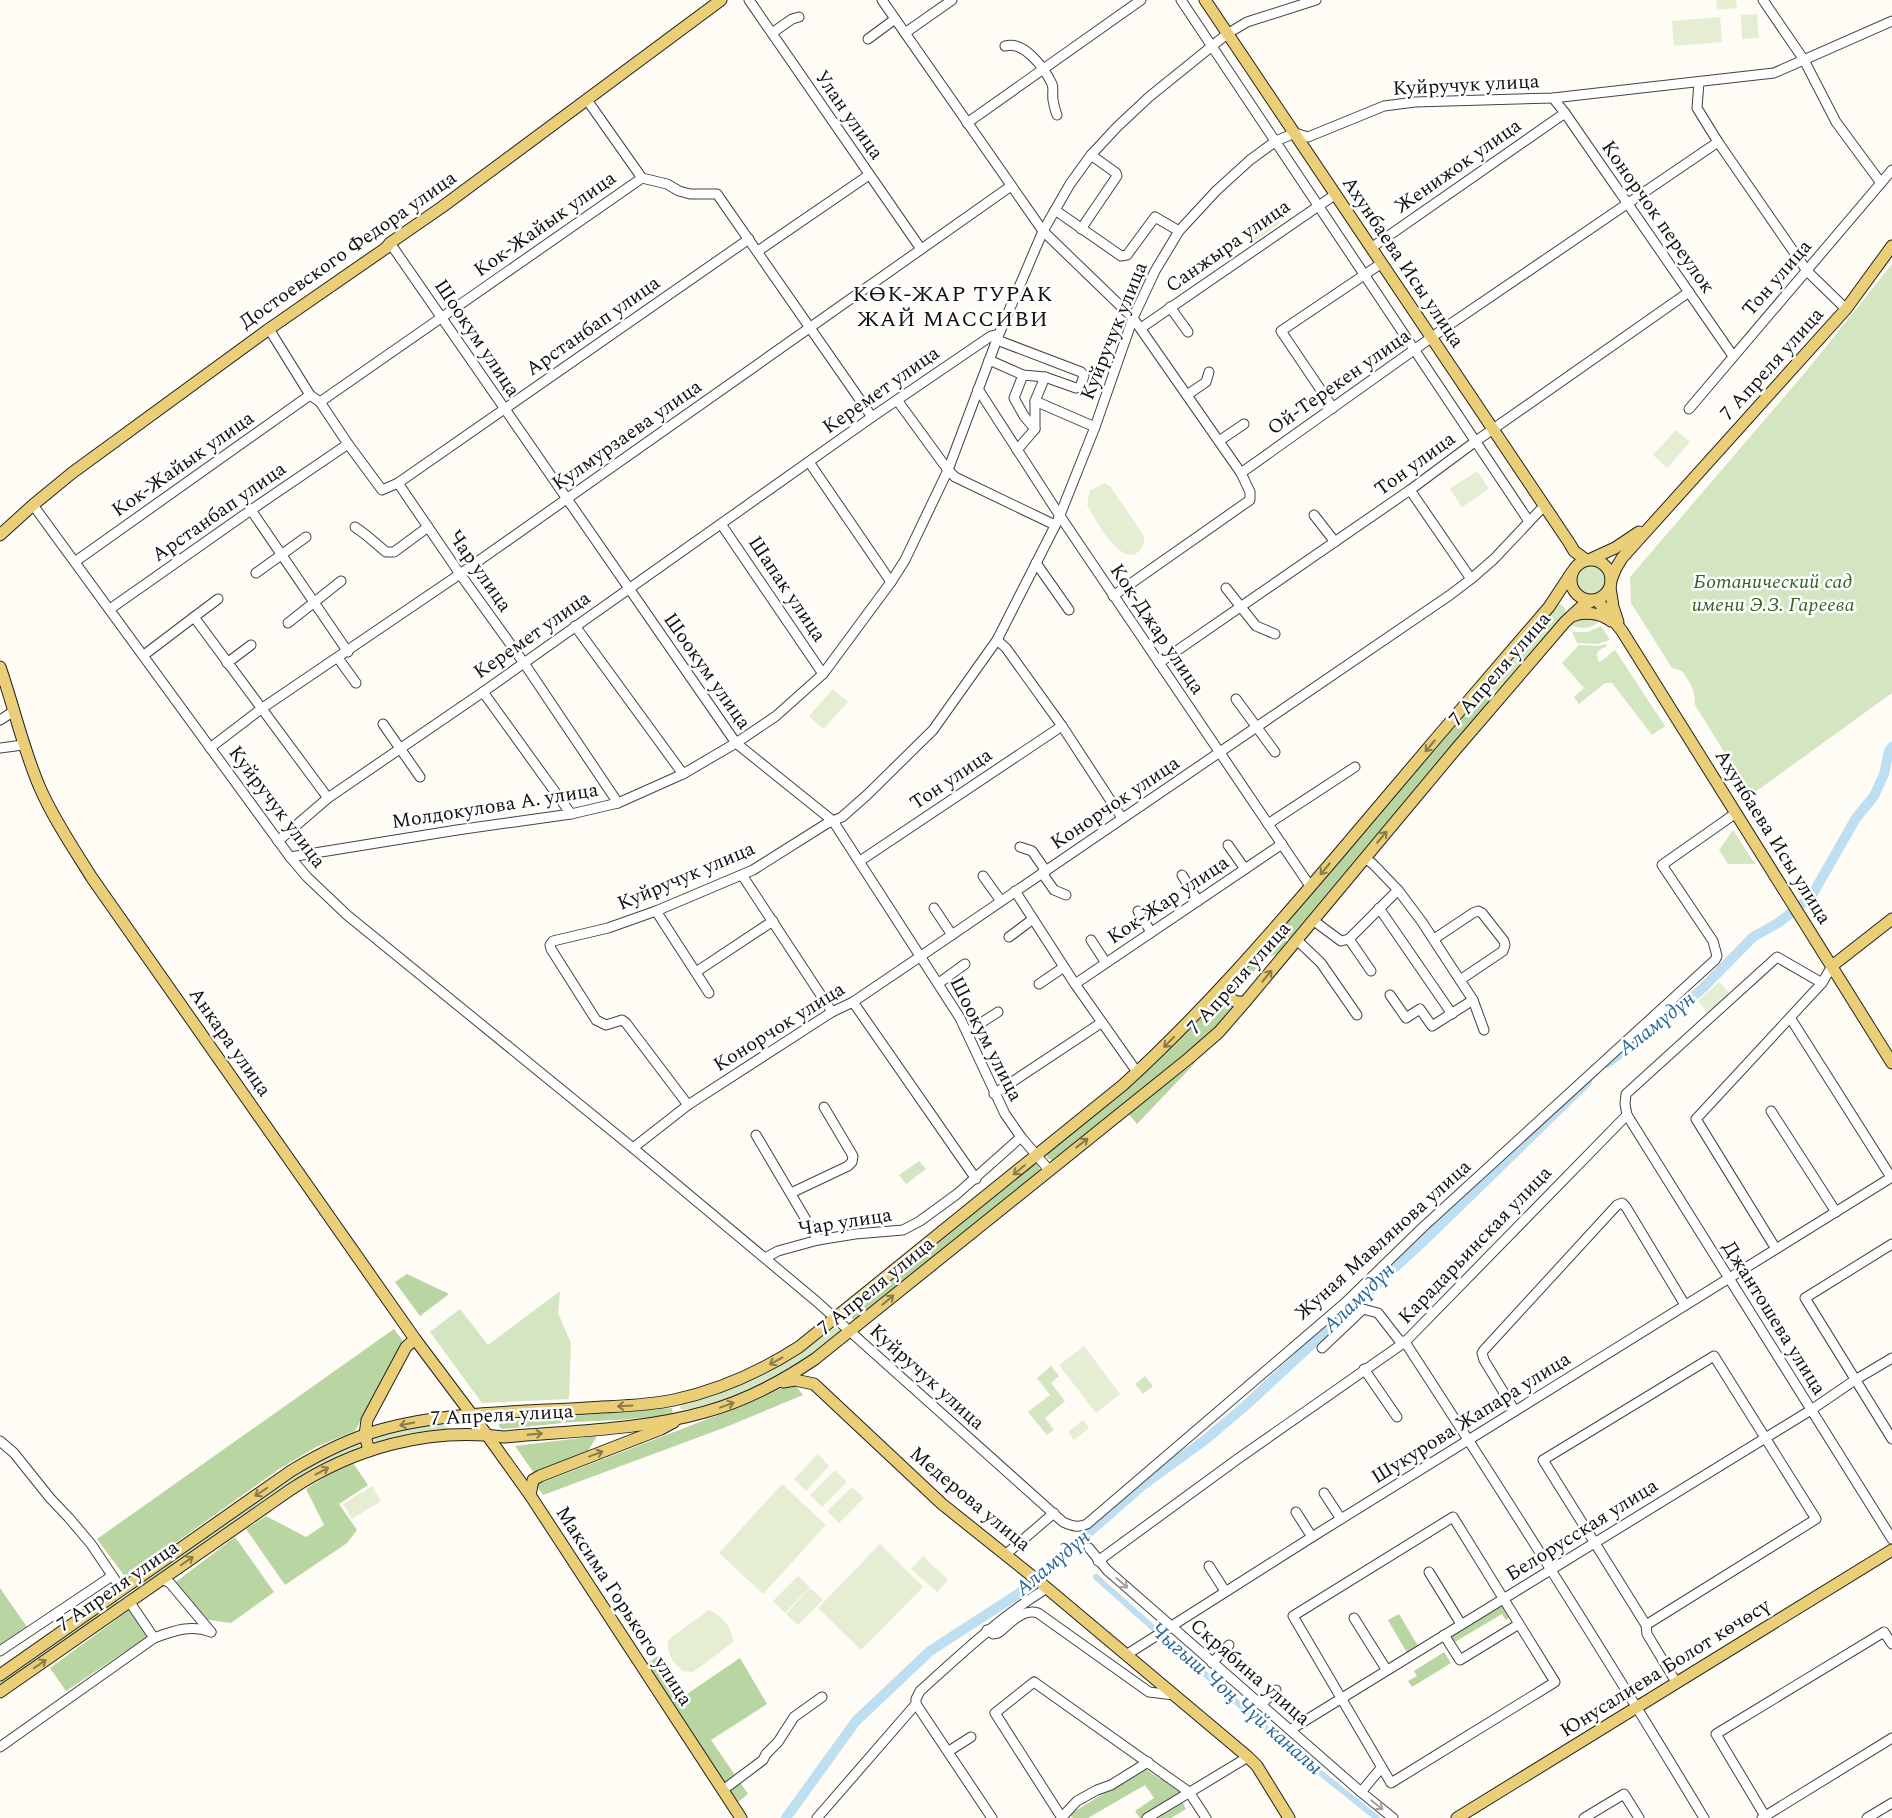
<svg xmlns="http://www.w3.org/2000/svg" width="1892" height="1818" viewBox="0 0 1892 1818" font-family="Spectral,serif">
	<rect width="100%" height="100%" fill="#fefcf5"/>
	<g fill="#d4e6c1">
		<path d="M1892,264V693L1751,795L1695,705C1695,688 1691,685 1682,671L1672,668L1631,603L1630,577L1809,368Z"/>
		<circle cx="1591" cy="580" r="15"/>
		<polygon points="1560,604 1562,605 1566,610 1565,615 1501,689 1493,691 1489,684 1554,607"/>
		<path d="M1591,618L1602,619C1594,628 1581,630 1571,625L1575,621Z"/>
		<polygon points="1601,626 1610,640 1598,644 1577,643 1572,632 1588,632"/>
		<polygon points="1607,644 1606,647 1602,648 1597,653 1598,661 1600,662 1615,650 1665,726 1652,735 1612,683 1605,683 1579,704 1574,697 1584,688 1562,663 1579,645 1598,646"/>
		<polygon points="1733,830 1755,864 1728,864 1719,850"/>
		<polygon points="919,1161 926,1169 906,1184 899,1175"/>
		<polygon points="560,1291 558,1313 571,1343 569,1399 482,1403 430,1332 460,1309 488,1345"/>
		<path d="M836,1326L842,1332C804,1368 735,1402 683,1410L680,1408L681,1404L740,1385L764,1375L802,1352Z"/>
		<polygon points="1051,1366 1059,1376 1051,1383 1065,1401 1045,1418 1054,1430 1047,1435 1028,1412 1050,1395 1037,1378"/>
		<polygon points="1145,1376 1153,1386 1143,1394 1135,1384"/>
		<polygon points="446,1424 448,1426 446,1429 411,1433 376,1442 373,1439 377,1436 408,1428"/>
		<path d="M362,1442L364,1446C281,1481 209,1540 135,1591L132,1588L289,1479L316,1462Z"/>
		<polygon points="116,1599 119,1603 0,1687 0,1680"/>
	</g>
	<g fill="#b9d5a2">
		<polygon points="1484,693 1491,699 1489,703 1280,953 1265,958 1237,991 1233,993 1229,987 1478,697"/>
		<polygon points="1221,996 1227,997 1233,1009 1208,1037 1117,1111 1052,1160 1047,1158 1048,1151"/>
		<polygon points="1197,1061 1137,1124 1128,1113"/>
		<polygon points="1034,1164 1038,1165 1040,1170 1038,1173 856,1319 853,1319 851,1316 853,1309"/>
		<polygon points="407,1274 449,1294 420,1316 395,1282"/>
		<polygon points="394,1329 403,1341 355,1431 316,1447 279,1469 126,1578 97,1539"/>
		<polygon points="794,1383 803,1395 726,1427 543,1495 536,1485 726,1412"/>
		<polygon points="672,1408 673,1415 619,1420 573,1422 502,1429 499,1426 499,1422"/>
		<polygon points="597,1436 588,1451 534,1473 515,1446"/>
		<polygon points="353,1463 368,1485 339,1504 357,1530 347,1543 285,1585 246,1529 266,1516 306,1537 324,1525 306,1489 328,1475"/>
		<polygon points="235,1537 274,1592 231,1623 202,1619 173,1584"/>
		<polygon points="0,1588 27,1627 0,1646"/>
		<polygon points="1503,1605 1510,1617 1506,1620 1502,1614 1453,1643 1450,1637"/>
		<polygon points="132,1608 147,1637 66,1691 50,1668"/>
		<polygon points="1399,1614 1418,1646 1407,1653 1388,1620"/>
		<polygon points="1444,1652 1451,1663 1412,1687 1408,1681 1417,1676 1414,1671"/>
		<polygon points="659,1655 687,1694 740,1658 767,1704 711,1740 748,1794 737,1803 645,1665"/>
		<polygon points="1144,1768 1160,1779 1164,1777 1185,1792 1143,1818 1140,1818 1135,1811 1154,1798 1145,1785 1088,1818 1073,1818 1069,1815"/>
		<polygon points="1182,1801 1186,1809 1171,1818 1155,1818"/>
	</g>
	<g fill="#e5eed2">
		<polygon points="1716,0 1736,0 1737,8 1717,10"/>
		<polygon points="1757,14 1759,38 1742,39 1741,15"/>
		<polygon points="1720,17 1722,42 1674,46 1672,21"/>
		<polygon points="1272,211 1280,223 1256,240 1247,228"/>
		<polygon points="1676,430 1690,442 1667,468 1653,455"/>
		<polygon points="1477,471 1489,489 1462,507 1450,489"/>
		<path d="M1105,483L1110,486L1144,536C1145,543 1143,548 1137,553C1119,565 1095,518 1087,505L1090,490Z"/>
		<polygon points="833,689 848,702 823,729 809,716"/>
		<polygon points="1719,982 1731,995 1709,1014 1698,1001"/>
		<polygon points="1084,1346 1120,1394 1096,1413 1059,1365"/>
		<polygon points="1083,1420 1089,1428 1074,1440 1068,1432"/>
		<polygon points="818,1454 829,1466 806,1491 794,1479"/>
		<polygon points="835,1470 847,1482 822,1507 810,1495"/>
		<polygon points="782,1484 826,1525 763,1594 719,1553"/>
		<polygon points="372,1486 381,1501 352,1519 343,1504"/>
		<polygon points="852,1487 864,1498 839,1523 827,1511"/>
		<polygon points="880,1544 923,1587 861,1650 818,1608"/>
		<polygon points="923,1556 948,1580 937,1592 911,1569"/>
		<polygon points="798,1576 810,1587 785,1613 773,1601"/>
		<polygon points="810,1588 823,1600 798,1625 786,1614"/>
		<path d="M709,1610C724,1617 731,1626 733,1642L693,1672L683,1671C672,1662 667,1655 668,1640Z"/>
	</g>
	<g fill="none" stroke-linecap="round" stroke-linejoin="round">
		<polyline stroke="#bedef1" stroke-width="6" points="1096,1577 1279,1740 1377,1818"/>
		<g stroke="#bedef1" stroke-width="10">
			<polyline points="1607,1063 1650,1032 1702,989 1753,937 1778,923 1811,897 1856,818 1874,796 1884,774 1889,751 1892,747"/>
			<polyline points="786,1818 856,1721 930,1651 1018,1594 1143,1485 1205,1440 1244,1407 1431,1234 1587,1082"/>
		</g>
		<g stroke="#444" stroke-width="11">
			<g id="minor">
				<polyline points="749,0 921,249"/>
				<polyline points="882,0 1043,231 1133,318 1241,473"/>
				<polyline points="1181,0 1528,520"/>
				<polyline points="1763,0 1804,60 1836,122 1881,183"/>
				<polyline points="772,33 792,19 799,17"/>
				<polyline points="905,33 952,0"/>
				<polyline points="868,39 895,19"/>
				<path d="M1005,46C1024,40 1045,69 1052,84C1054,89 1052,94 1053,100C1054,105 1055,110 1057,115"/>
				<polyline points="1699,82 1697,108 1718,142 1807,271 1846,309"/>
				<polyline points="1553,98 1565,113 1733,356"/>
				<polyline points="587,100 642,178 667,184 679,191 690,194 717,194 872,417"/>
				<polyline points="967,123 1141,0"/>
				<polyline points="1055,210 1121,256 1127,255 1155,217 1179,231"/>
				<polyline points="1081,229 1117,176 1116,173 1091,155"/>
				<polyline points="390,243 736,743 833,821 960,1018 1005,1114 1021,1137 1049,1170"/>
				<polyline points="1371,248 1565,113"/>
				<polyline points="758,251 869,175"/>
				<polyline points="1170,307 1188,332"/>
				<polyline points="1141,328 1336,194"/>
				<polyline points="269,329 310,395 320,402 348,444 382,490 398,483 749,239"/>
				<polyline points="997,340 1081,372 1084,376 1080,387 1076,388 1045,377"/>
				<polyline points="989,360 1023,375 1045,377 1035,401 1035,429 1017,450"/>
				<polyline points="1023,375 1014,398 1024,416 1035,429"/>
				<polyline points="978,389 1060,516 1310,886"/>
				<polyline points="1187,395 1206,382 1209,372"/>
				<polyline points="897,400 948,470 955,477 1055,525"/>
				<polyline points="1035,401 1095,427"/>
				<polyline points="320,402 642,178"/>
				<polyline points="1333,408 1281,331 1382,263"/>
				<polyline points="1689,409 1892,170"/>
				<polyline points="1219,441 1244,424"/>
				<polyline points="809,462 891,582"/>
				<polyline points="398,483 460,574 524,663 618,803"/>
				<polyline points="1410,490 1471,579"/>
				<path d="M33,505L290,857L307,877L347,915L633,1148L816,1301L1063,1522C1072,1526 1078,1528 1087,1524L1345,1303L1422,1228L1715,960L1717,956L1713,941L1662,865L1736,813"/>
				<polyline points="251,510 348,652"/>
				<polyline points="1314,515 1335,542"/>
				<polyline points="721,524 823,674"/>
				<polyline points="355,527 366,535 386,552 394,552 428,527"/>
				<polyline points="76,561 310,395"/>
				<polyline points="1036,563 1069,610"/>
				<polyline points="256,573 306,537"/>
				<polyline points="1226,588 1256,626 1275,634"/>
				<polyline points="1113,596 1250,500 1250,492 1241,473 1449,325 1718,142"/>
				<polyline points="110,609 251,510 348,444"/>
				<polyline points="194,617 218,599"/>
				<polyline points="288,623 341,581"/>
				<polyline points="575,626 683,774"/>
				<polyline points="997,640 1006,648 1062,726 1122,818"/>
				<polyline points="144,655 194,617 328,798"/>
				<polyline points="338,658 356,683"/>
				<polyline points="227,663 251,645"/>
				<polyline points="1159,663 1410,490 1476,441 1689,292"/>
				<polyline points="483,692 571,814"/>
				<polyline points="1236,699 1275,752"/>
				<polyline points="0,720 14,711"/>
				<polyline points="383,724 420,777"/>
				<polyline points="0,748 23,745"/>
				<polyline points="210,748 261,709 460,574 1011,186"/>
				<polyline points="1268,824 1355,767"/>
				<polyline points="278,841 328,798 483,692 872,417 991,336 999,334"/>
				<polyline points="1228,845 1245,869"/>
				<polyline points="1020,847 1032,851 1046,871"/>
				<polyline points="290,857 457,830 571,814 618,803 683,774 736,743 776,716 823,674 891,582 905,560 948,470 999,334 1043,231 1070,184 1091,155 1117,127 1149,97 1227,34 1247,22 1316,0"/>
				<polyline points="1365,858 1373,864 1398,890 1422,922 1473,1000 1484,1030"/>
				<polyline points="860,861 1062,726"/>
				<polyline points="1042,873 1054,890 1066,895"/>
				<polyline points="742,875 832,1012"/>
				<polyline points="1182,875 1198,901"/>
				<polyline points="983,876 1001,901"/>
				<polyline points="1015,891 1075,984 1137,1072"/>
				<polyline points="934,908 952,935"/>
				<polyline points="1379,908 1452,1014"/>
				<polyline points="656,911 709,993"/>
				<polyline points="1138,911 1151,932"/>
				<polyline points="1314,921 1341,941 1349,939 1398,890"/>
				<polyline points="1009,937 1033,919"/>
				<polyline points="1349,939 1371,971"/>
				<polyline points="1434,939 1473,913 1478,911 1482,913 1504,941 1505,945 1503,951 1460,980"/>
				<polyline points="1091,940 1106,963"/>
				<polyline points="1298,941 1321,963 1357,1015"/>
				<polyline points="696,972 773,921"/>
				<polyline points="939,983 965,964"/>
				<polyline points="1039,984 1064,967"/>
				<polyline points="1075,984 1282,844"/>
				<polyline points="1390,995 1406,1018 1420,1009 1432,1026 1473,1000"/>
				<polyline points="853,1002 976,1179"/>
				<polyline points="1791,1019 1891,1177"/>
				<polyline points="967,1032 998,1012"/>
				<polyline points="994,1094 1101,1023"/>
				<polyline points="688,1105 626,1023 622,1020 606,1025 596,1020 551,949 550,945 553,941 608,928 656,911 753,870 826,824 842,817 867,795 933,730 997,640 1058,520 1095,427 1133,318 1155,271 1179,231 1216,191 1250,160 1276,141 1295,133 1308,137 1384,106 1415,102 1553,98 1774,73 1892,21"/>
				<polyline points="1771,1111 1836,1212"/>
				<polyline points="1627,1115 1892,1539"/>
				<polyline points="756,1135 818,1240"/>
				<polyline points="633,1148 688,1105 832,1012 853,1002 921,956 1450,595 1471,579 1494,559 1544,506"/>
				<polyline points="791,1193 848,1166 852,1162 853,1156 824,1107"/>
				<polyline points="1892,1244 1805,1298 1892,1439"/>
				<polyline points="1776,1249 1696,1119 1822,983"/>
				<polyline points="765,1258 778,1251 818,1240 855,1234 903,1230 920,1221 957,1194 1021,1137"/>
				<path d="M1322,1348L1363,1309L1378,1313L1399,1340L1405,1342C1507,1499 1607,1657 1704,1818"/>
				<polygon points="1714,1356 1816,1519 1646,1625 1543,1460"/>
				<polyline points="1364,1369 1397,1417"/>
				<polyline points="1515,1411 1484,1360 1482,1353 1484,1350 1617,1205 1622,1203 1626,1207 1685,1305"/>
				<polyline points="0,1441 14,1453 50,1498 69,1518 91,1544 122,1590"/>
				<polyline points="1324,1493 1341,1519"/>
				<polyline points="1296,1512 1312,1537"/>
				<polygon points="1453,1517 1555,1682 1391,1783 1293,1616"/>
				<polyline points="1089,1548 1107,1570 1361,1792 1393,1818"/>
				<polyline points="1005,1555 1054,1513"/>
				<polyline points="1098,1561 1239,1458 1405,1342 1627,1115 1625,1104 1626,1094 1777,957 1822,983 1832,966"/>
				<polyline points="1209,1566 1225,1591"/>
				<polyline points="1429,1572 1461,1624"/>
				<polyline points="161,1579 170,1583 211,1632"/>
				<polyline points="129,1601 154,1638"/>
				<polyline points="1354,1618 1386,1669"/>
				<polyline points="1646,1625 1647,1634 1676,1682"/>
				<path d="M987,1630L993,1634L998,1633C1010,1624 1022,1608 1038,1613L1149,1692L1174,1695"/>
				<polyline points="1444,1635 1460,1660 1519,1624"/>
				<polyline points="0,1651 112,1576"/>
				<polyline points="1126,1655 1312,1537 1892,1177"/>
				<polyline points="1212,1663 1229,1645"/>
				<polyline points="916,1704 992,1818"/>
				<polyline points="1261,1705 1276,1690"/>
				<polyline points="1290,1730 1811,1410 1855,1380 1892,1358"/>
				<path d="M0,1747L154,1638C173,1631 191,1624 211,1632"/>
				<polyline points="949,1751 971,1737"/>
				<polyline points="723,1790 763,1760 766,1754 778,1742 794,1717 822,1697"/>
				<polyline points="1361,1792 1381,1768"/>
				<polyline points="1765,1816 1716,1734 1884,1632 1892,1644"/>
				<polyline points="1062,1817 1077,1801 1097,1790 1111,1785 1148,1762"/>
				<path d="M817,1818L916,1704V1699L920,1691C961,1654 1000,1617 1047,1588"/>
				<polyline points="1062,1818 995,1713 1034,1682 1189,1792 1206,1818"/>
				<polyline points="1147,1818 1248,1757"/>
				<polyline points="1584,1818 1624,1794 1639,1818"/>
				<polyline points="1762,1818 1892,1738"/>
				<polyline points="1867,1818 1892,1803"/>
			</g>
		</g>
		<g stroke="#222" stroke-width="13">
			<g id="major">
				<polyline points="1205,0 1570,544 1574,551 1586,560"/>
				<polyline points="0,535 33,505 72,473 269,329 386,248 390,243 442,207 721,0"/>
				<polyline points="1591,559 1615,548 1639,532"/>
				<circle cx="1591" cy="580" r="20"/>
				<polyline points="1611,580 1616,568 1622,558 1846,309 1892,246"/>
				<polyline points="1610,587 1613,607 1618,622"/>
				<polyline points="1597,600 1622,631 1892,1063"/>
				<path d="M1572,616C1585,611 1600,613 1611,621"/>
				<path d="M0,667C14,707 23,749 40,788C54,820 74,849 92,878L415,1339L487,1435L530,1495L741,1818"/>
				<polyline points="1832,966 1892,919"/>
				<path d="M1225,984C1225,996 1233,1004 1245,1002"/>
				<polyline points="783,1382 795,1380 814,1384 942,1504 1042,1584 1248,1757 1257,1766 1289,1818"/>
				<polyline points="369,1451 365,1435 367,1420 406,1347 415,1339"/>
				<polyline points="530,1495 533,1480 540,1476 661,1429 674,1422"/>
				<path d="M0,1675L291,1471C319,1454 349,1439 380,1430C443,1412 522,1412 587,1408C616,1406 646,1406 674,1400C720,1390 760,1372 799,1347L1123,1085C1202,1013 1271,933 1340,852C1409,770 1479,688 1549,607L1572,572"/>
				<path d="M0,1692L290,1490C353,1448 429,1427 504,1437C570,1431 642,1430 705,1412C745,1401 781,1382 815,1359L1188,1059L1219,1032L1245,1002L1456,749L1565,622L1581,607L1592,601"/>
				<polyline points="1457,1818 1892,1550"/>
			</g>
		</g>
		<use href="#minor" stroke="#fff" stroke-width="9"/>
		<use href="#major" stroke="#ebcf78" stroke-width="11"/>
	</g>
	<defs><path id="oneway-shaft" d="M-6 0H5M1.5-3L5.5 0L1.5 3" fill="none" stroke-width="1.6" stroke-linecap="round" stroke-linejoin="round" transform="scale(1.25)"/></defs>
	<g stroke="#897a4a">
		<use href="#oneway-shaft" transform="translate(1430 746) rotate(130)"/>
		<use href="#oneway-shaft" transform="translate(1382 837) rotate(-50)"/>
		<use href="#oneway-shaft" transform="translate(1325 869) rotate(130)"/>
		<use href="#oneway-shaft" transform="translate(1267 976) rotate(-50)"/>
		<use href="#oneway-shaft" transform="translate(1169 1042) rotate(134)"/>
		<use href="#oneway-shaft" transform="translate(1082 1143) rotate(-38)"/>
		<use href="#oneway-shaft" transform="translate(1019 1170) rotate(141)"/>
		<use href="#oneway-shaft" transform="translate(888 1300) rotate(-40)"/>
		<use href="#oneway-shaft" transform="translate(776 1361) rotate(151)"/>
		<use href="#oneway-shaft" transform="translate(727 1405) rotate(-20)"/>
		<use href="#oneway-shaft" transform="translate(625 1406) rotate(177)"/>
		<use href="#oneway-shaft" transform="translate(407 1424) rotate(169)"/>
		<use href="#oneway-shaft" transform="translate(535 1434) rotate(-5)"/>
		<use href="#oneway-shaft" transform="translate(596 1454) rotate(-21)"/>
		<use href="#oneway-shaft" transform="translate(322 1471) rotate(-28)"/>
		<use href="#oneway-shaft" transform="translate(261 1492) rotate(146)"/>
		<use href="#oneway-shaft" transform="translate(187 1561) rotate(-35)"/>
		<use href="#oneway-shaft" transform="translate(40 1664) rotate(-35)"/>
	</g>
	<g stroke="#a0a0a0">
		<use href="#oneway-shaft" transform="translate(1122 1583) rotate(41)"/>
		<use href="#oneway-shaft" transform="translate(1377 1805) rotate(39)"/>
	</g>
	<g text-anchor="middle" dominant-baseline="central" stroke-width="5" stroke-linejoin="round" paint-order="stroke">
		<g font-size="20" fill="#111" stroke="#fff">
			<text transform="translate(1466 85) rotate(-3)">Куйручук улица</text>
			<text transform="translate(849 115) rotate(55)">Улан улица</text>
			<text transform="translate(1458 166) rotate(-35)">Женижок улица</text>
			<text transform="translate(1658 217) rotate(55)">Конорчок переулок</text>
			<text transform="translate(545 224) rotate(-35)">Кок-Жайык улица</text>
			<text transform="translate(1228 246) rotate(-35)">Санжыра улица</text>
			<text transform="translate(348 250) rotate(-35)">Достоевского Федора улица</text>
			<text transform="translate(1403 262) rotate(56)">Ахунбаева Исы улица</text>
			<text transform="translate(1777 278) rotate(-49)">Тон улица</text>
			<text transform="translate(593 326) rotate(-35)">Арстанбап улица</text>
			<text transform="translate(1114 331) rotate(-68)">Куйручук улица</text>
			<text transform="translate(477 338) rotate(56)">Шоокум улица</text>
			<text transform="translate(1772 364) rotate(-48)">7 Апреля улица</text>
			<text transform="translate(1339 382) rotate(-35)">Ой-Терекен улица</text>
			<text transform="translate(881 390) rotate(-35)">Керемет улица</text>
			<text transform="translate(627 435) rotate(-35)">Кулмурзаева улица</text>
			<text transform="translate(183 464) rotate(-35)">Кок-Жайык улица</text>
			<text transform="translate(1415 464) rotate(-36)">Тон улица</text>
			<text transform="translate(219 512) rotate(-35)">Арстанбап улица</text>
			<text transform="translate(480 571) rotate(55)">Чар улица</text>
			<text transform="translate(787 589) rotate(56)">Шапак улица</text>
			<text transform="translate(1157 629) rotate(56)">Кок-Джар улица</text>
			<text transform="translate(532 635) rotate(-35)">Керемет улица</text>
			<text transform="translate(1500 669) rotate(-49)">7 Апреля улица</text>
			<text transform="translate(707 671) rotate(55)">Шоокум улица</text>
			<text transform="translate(951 779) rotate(-34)">Тон улица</text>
			<text transform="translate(1115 803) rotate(-34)">Конорчок улица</text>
			<text transform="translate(495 806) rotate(-9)">Молдокулова А. улица</text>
			<text transform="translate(277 807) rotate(53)">Куйручук улица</text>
			<text transform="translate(1773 837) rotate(58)">Ахунбаева Исы улица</text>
			<text transform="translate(686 876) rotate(-23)">Куйручук улица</text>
			<text transform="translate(1168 900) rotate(-34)">Кок-Жар улица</text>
			<text transform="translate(1239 978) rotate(-48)">7 Апреля улица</text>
			<text transform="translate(779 1027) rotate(-32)">Конорчок улица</text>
			<text transform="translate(986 1039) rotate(63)">Шоокум улица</text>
			<text transform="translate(230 1042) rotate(55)">Анкара улица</text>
			<text transform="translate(845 1222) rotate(-9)">Чар улица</text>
			<text transform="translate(1383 1240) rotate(-42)">Жуная Мавлянова улица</text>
			<text transform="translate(1475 1245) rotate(-46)">Карадарьинская улица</text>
			<text transform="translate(876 1286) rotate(-39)">7 Апреля улица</text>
			<text transform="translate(1774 1318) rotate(58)">Джантошева улица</text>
			<text transform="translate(927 1377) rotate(42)">Куйручук улица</text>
			<text transform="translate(502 1415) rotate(-3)">7 Апреля улица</text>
			<text transform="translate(1471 1418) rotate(-32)">Шукурова Жапара улица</text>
			<text transform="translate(970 1499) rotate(40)">Медерова улица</text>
			<text transform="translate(1582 1530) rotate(-32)">Белорусская улица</text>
			<text transform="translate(118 1586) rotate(-35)">7 Апреля улица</text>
			<text transform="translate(624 1606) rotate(57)">Максима Горького улица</text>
			<text transform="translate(1665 1668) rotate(-32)">Юнусалиева Болот көчөсү</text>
			<text transform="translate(1250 1672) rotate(41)">Скрябина улица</text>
		</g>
		<g font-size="20" font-style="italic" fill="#336326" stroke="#fff">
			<text x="1773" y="582">Ботанический сад<tspan x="1773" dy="23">имени Э.З. Гареева</tspan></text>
		</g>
		<g font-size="21" font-style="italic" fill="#256697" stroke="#fff">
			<text transform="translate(1657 1024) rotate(-38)">Аламүдүн</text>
			<text transform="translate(1359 1298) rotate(-44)">Аламүдүн</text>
			<text transform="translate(1053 1563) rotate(-40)">Аламүдүн</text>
			<text transform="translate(1236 1699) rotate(41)">Чыгыш Чоң Чүй каналы</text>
		</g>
		<g font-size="22" letter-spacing="1" fill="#111" stroke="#fff">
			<text x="953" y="294">КӨК-ЖАР ТУРАК<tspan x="953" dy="25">ЖАЙ МАССИВИ</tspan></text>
		</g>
	</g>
</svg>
